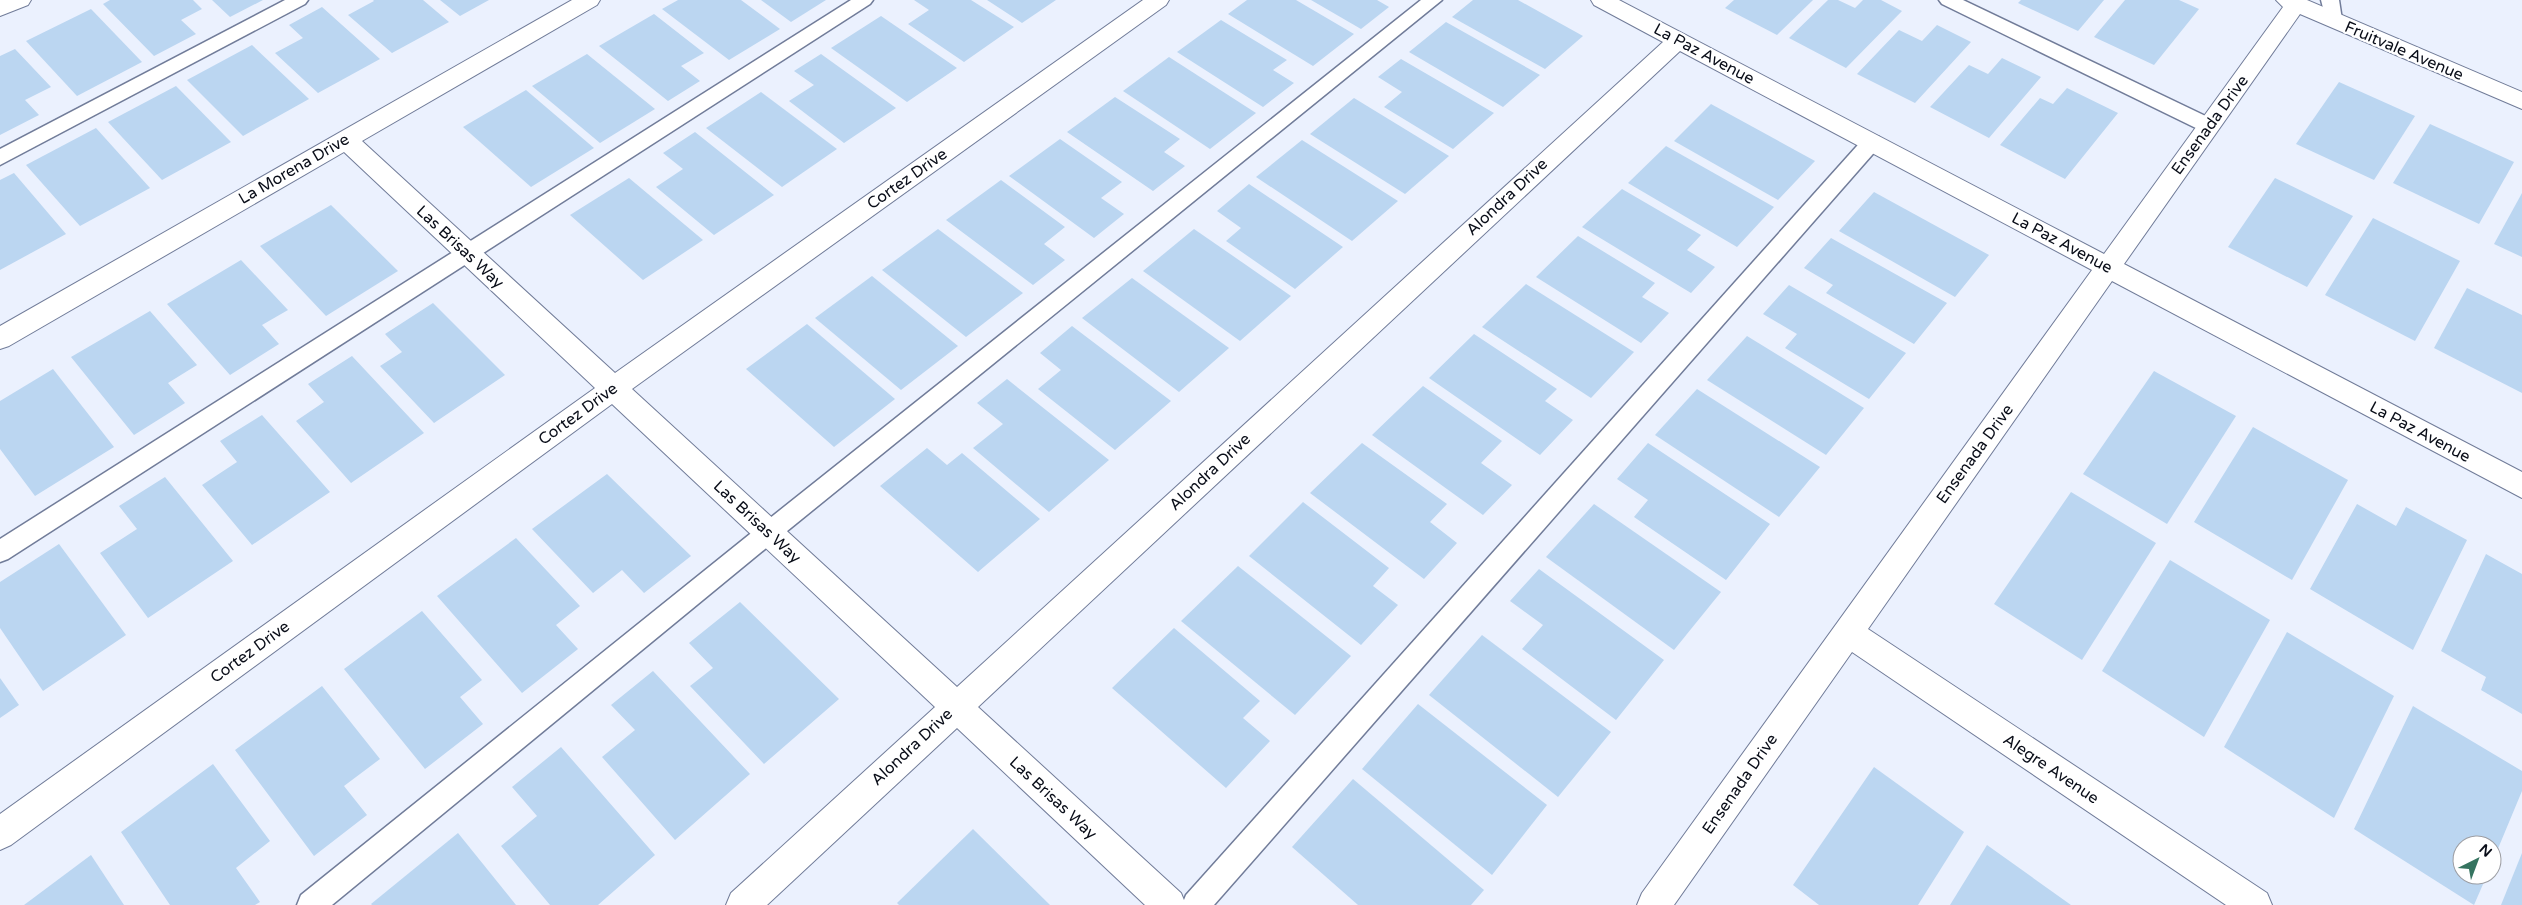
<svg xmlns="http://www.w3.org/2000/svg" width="2522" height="905" viewBox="0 0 2522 905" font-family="'Varela Round',sans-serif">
	<rect width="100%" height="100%" fill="#ebf1fe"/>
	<g fill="#bbd6f1">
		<polygon points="110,0 193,0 202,9 181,20 196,34 154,56 103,4"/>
		<polygon points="212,0 263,0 230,17"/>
		<polygon points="373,0 423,0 449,22 392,53 348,15 374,1"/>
		<polygon points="440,0 489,0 460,16"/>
		<polygon points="678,0 741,0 780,29 729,60 662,9"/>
		<polygon points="761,0 826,0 791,22"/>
		<polygon points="914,0 971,0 1014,27 964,62 908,24 929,10"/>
		<polygon points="987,0 1056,0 1022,23"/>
		<polygon points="1247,0 1296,0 1354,34 1313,66 1228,14"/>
		<polygon points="1311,0 1377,0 1389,7 1361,29"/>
		<polygon points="1473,0 1518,0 1583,36 1545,69 1452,17"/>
		<polygon points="1734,0 1813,0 1777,35 1725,8"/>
		<polygon points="1828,0 1838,0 1855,8 1863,0 1881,0 1902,11 1846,68 1789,38"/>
		<polygon points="2021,0 2104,0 2078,31 2018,3"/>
		<polygon points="2125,0 2179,0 2199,9 2154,65 2094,37"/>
		<polygon points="322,7 380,59 318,93 275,53 303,38 289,25"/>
		<polygon points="91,9 142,62 77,96 26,41"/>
		<polygon points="654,14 704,53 681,66 700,81 668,101 599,46"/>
		<polygon points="881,16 957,68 907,102 831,48"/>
		<polygon points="1221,20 1287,60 1273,70 1294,83 1263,107 1177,52"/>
		<polygon points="1446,22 1540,75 1503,107 1409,52"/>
		<polygon points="1937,25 1971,42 1915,103 1857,74 1899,30 1922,41"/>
		<polygon points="252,45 309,99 243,136 187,80"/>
		<polygon points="15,49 51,87 25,100 39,115 0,135 0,56"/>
		<polygon points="587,54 655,109 600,143 532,86"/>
		<polygon points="821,54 896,108 844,143 789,101 814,85 794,71"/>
		<polygon points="1169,57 1256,113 1210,149 1123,91"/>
		<polygon points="2002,58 2041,77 1989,138 1930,107 1969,65 1988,74"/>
		<polygon points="1401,59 1494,113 1453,149 1384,107 1402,92 1378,77"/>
		<polygon points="2339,82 2415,116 2374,180 2296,144"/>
		<polygon points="176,86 231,142 162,180 108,122"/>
		<polygon points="2067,88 2118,113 2065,179 2000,145 2040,98 2053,104"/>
		<polygon points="526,90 594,148 531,187 463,127"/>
		<polygon points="761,92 837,149 782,187 706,128"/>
		<polygon points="1115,97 1180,139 1164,152 1185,166 1153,191 1067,132"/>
		<polygon points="1354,98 1449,156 1405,194 1310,134"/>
		<polygon points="1711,104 1815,161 1778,200 1674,141"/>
		<polygon points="2430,124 2514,162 2479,224 2393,183"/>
		<polygon points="96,128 150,188 80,226 26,165"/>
		<polygon points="695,132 774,195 714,235 656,187 683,169 663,153"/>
		<polygon points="1060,139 1122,182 1101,198 1124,214 1094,238 1009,176"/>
		<polygon points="1302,140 1398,201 1352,241 1256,177"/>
		<polygon points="1666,146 1774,207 1737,247 1628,183"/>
		<polygon points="14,173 66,234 0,270 0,180"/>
		<polygon points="629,178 703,240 643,280 570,215"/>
		<polygon points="2275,178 2353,216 2307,287 2228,247"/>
		<polygon points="1001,180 1065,227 1044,244 1065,260 1033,285 946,220"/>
		<polygon points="1249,184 1343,247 1295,289 1226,241 1241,228 1217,211"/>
		<polygon points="1622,189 1701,235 1687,250 1715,267 1691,293 1582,227"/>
		<polygon points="1874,192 1989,255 1955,297 1839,231"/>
		<polygon points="2522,193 2522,257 2494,244"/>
		<polygon points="331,205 398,271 326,316 260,246"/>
		<polygon points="2373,218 2460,261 2415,341 2325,295"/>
		<polygon points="938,229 1023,293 966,337 882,270"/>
		<polygon points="1194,229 1291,296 1240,341 1143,271"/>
		<polygon points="1578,236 1655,283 1642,297 1669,313 1641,343 1536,277"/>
		<polygon points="1831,238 1947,303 1914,344 1826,293 1833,285 1804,268"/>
		<polygon points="241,260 288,310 262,325 279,344 230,375 167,304"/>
		<polygon points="872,276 958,346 901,390 815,318"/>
		<polygon points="1132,278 1229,348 1179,392 1082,318"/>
		<polygon points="1526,284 1634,352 1591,398 1482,327"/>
		<polygon points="1789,285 1906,353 1869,399 1785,348 1797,334 1763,314"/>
		<polygon points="2467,288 2522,315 2522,393 2434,348"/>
		<polygon points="433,303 505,375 434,423 380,366 402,352 385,334"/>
		<polygon points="150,311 197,365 168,383 185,403 134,435 71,357"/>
		<polygon points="807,324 895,399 834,447 746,369"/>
		<polygon points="1072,326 1171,401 1115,450 1038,389 1061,370 1040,353"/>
		<polygon points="1474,334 1557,389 1545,401 1573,420 1540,455 1429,378"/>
		<polygon points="1747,336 1864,408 1826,455 1707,380"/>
		<polygon points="352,356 424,433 351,483 296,421 324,402 308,384"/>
		<polygon points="53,369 114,447 35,496 0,449 0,401"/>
		<polygon points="2154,371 2236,416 2167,524 2083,474"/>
		<polygon points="1007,379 1109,460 1049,512 973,448 1003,424 977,403"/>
		<polygon points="1423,386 1502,441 1481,463 1512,485 1483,515 1372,435"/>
		<polygon points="1697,389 1820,467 1779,517 1655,435"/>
		<polygon points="262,415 330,492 252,545 202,485 237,462 220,441"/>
		<polygon points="2253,427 2348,480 2292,580 2194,522"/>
		<polygon points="1362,443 1447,504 1430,522 1457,543 1424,579 1310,493"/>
		<polygon points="1648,443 1770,524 1726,580 1634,517 1648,500 1617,479"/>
		<polygon points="927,448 947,465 962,453 1040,519 978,572 880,486"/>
		<polygon points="607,474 691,556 644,593 622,570 593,593 532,529"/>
		<polygon points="165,477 233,561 148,618 100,553 137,529 119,506"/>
		<polygon points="2071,492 2156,543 2082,660 1994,604"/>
		<polygon points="1303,502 1389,568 1373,586 1398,605 1361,645 1249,556"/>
		<polygon points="1594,504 1721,592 1674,650 1546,557"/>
		<polygon points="2357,504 2396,526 2406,507 2467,540 2413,650 2310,589"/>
		<polygon points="516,538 580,606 556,625 578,649 522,693 437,596"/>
		<polygon points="59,544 126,635 43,691 0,628 0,582"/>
		<polygon points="2486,554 2522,574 2522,714 2481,690 2486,677 2441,651"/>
		<polygon points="2170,560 2270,620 2204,737 2102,671"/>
		<polygon points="1238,566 1351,656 1295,715 1181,621"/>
		<polygon points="1539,569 1664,660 1616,720 1522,649 1543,625 1510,601"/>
		<polygon points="740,602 839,699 764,764 690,686 713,668 689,643"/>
		<polygon points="422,611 482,680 460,697 483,724 425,769 344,669"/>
		<polygon points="1174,628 1260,701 1243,718 1270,741 1226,788 1112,688"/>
		<polygon points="2287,632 2394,696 2334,818 2224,747"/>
		<polygon points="1482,635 1611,732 1558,797 1429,695"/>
		<polygon points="653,671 750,774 675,840 602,757 635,730 611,705"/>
		<polygon points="0,678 19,705 0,718"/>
		<polygon points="322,686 380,759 344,786 367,815 314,856 235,750"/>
		<polygon points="1418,704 1547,805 1492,875 1362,769"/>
		<polygon points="2413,706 2522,771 2522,791 2492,863 2492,845 2462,845 2462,875 2487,875 2474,905 2354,829"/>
		<polygon points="561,747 655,855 598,905 550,905 501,846 537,816 512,787"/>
		<polygon points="213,764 270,841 236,868 260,902 255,905 170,905 121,832"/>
		<polygon points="1874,767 1964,832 1918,905 1819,905 1793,885"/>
		<polygon points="1353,779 1484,890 1471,905 1358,905 1292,847"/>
		<polygon points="973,829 1050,905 899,905 897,903"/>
		<polygon points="458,833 516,905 372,905 371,904"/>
		<polygon points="1987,845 2071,905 1950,905"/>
		<polygon points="2522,853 2522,905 2501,905"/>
		<polygon points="91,855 124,905 24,905"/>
	</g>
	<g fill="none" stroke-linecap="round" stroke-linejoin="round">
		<g stroke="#717c99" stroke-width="3">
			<g id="lane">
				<polygon points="285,0 308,0 305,4 0,165 0,149"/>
				<polygon points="851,0 873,0 870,4 8,559 0,562 0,539"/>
				<polygon points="1421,0 1442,0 776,540 332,905 297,905 301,895 760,526"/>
				<polygon points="1939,0 1963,0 2216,121 2219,126 2216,131 2209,133 2202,131 1942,4"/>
				<polygon points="2321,0 2339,0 2342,20 2339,24 2327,24"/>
				<polygon points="1872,135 1879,137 1882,142 1879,147 1214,905 1182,905 1186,895 1865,137"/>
			</g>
		</g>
		<g stroke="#717c99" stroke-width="2">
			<g id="street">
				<polygon points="0,0 31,0 28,5 0,16"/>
				<polygon points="572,0 600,0 597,5 362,141 615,373 1143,0 1169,0 1166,5 632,389 957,687 1663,42 1594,5 1591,0 1619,0 2104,254 2283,7 2276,0 2307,0 2522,92 2522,109 2300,14 2124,264 2522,472 2522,498 2112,281 1868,629 2267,893 2272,905 2226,905 1852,652 1674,905 1637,905 1642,893 2092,270 1680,51 978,707 1181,893 1186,905 1145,905 957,728 767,905 726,905 731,893 935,707 612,404 11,845 0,850 0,814 595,388 344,152 9,346 0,349 0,326"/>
			</g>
		</g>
		<use href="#lane" fill="#fff" fill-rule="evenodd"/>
		<use href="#street" fill="#fff" fill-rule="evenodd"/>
	</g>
	<g text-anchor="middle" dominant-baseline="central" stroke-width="4.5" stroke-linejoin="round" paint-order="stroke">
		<g font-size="16" fill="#090d18" stroke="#fff">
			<text transform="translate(2404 51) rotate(23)">Fruitvale Avenue</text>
			<text transform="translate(1704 54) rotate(28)">La Paz Avenue</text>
			<text transform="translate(2210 125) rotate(-54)">Ensenada Drive</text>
			<text transform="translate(294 169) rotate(-30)">La Morena Drive</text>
			<text transform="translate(907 179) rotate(-35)">Cortez Drive</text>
			<text transform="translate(1507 197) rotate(-43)">Alondra Drive</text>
			<text transform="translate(2062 243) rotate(28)">La Paz Avenue</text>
			<text transform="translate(460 247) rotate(43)">Las Brisas Way</text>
			<text transform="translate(578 414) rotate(-36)">Cortez Drive</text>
			<text transform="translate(2420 432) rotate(28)">La Paz Avenue</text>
			<text transform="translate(1975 454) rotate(-54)">Ensenada Drive</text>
			<text transform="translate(1210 472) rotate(-43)">Alondra Drive</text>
			<text transform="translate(757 522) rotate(43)">Las Brisas Way</text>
			<text transform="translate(250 652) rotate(-36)">Cortez Drive</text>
			<text transform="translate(912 747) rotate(-43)">Alondra Drive</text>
			<text transform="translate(2051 769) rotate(34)">Alegre Avenue</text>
			<text transform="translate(1740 784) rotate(-55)">Ensenada Drive</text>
			<text transform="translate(1053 798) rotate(43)">Las Brisas Way</text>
		</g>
	</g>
	<g transform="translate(2477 860) rotate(42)"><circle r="24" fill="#ffffff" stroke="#9d9ea3"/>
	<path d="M0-4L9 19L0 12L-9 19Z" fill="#357460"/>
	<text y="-8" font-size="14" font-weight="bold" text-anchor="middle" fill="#090d18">N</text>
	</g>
</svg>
